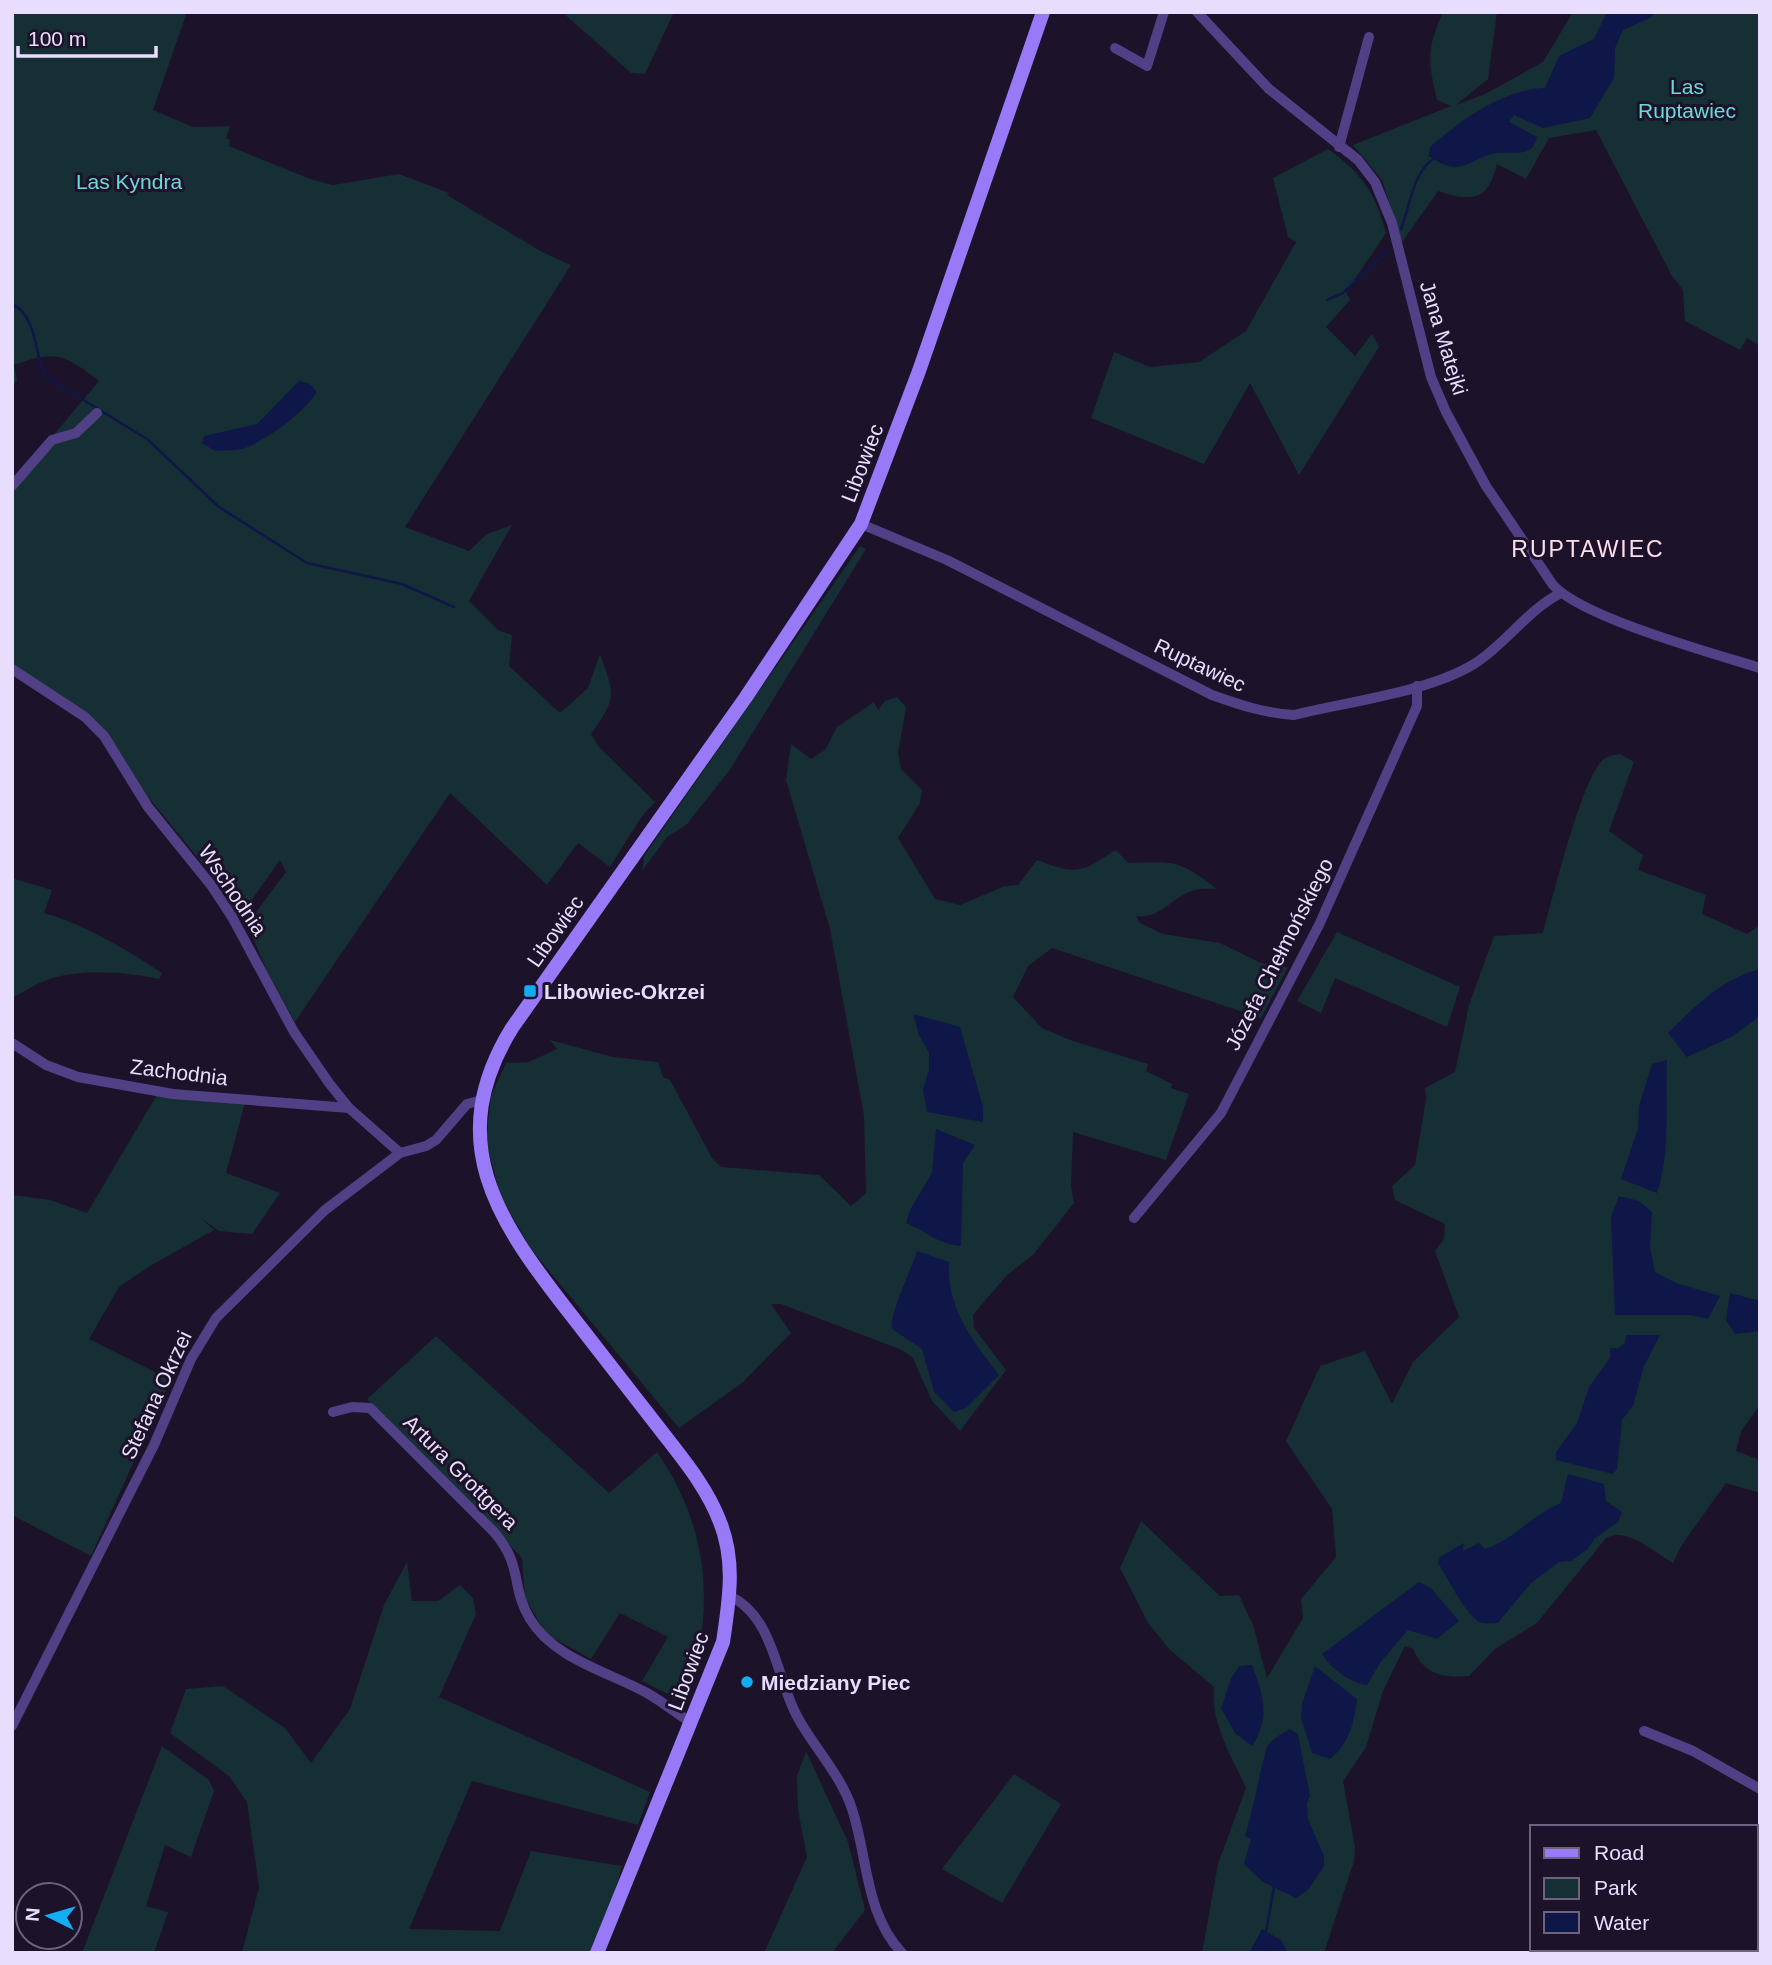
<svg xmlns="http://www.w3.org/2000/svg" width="1772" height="1965" viewBox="0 0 1772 1965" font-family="Helvetica,sans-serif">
	<rect width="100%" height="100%" fill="#1c122a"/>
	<g fill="#162f34">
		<path d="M12,12H187L153,110L193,127L230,126L226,138L230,140L229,146L310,179L333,185L399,174L449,193L447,195L542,252L571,265L405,527L469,551L487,534L512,525L469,601L498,630L512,635L509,666L560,713L588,688L600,654C615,696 617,697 591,734L599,747L655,802L642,816L610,867L578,843L547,885L450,793L295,1022L267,971L247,924L286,872L280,860L239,918L208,870L136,782L98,727L12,664V484L99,381C64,354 55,350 14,365L17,380L12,387Z"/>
		<polygon points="562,12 674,12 645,74 631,73"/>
		<path d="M1443,12H1497L1488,79L1456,105L1485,94L1543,62L1573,12H1760V346L1747,338L1740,350L1685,321L1683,290L1672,276L1596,130L1549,138L1526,179L1497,164C1488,203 1470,201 1438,191L1402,242L1382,180L1353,145L1451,106L1437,100C1428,61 1426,50 1443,12Z"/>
		<path d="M1328,149C1361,172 1376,194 1386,233L1346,292L1350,300L1326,327L1355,356L1372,334L1379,347L1299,475L1250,383L1204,464L1091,418L1114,352L1150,367L1199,362L1246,331L1296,242L1288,237L1273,178Z"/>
		<polygon points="860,546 866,549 729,771 687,824 667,837 642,871 644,856"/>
		<path d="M897,697L906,707L898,753L901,769L922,790L920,803L898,838L935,899L960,905L1005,886L1018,885L1037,860C1079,876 1080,872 1116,850L1128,863C1175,861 1180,860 1217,889C1210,889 1202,888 1195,890C1173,895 1161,920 1136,916L1140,923L1163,934L1220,943L1261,963L1288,967L1261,1018L1052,948L1028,966L1013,997L1042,1028L1070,1040L1148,1064L1146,1071L1172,1084L1171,1088L1189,1094L1166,1160L1073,1132L1071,1186L1074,1203L1033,1255L1007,1275L973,1315L974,1328L1006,1370L960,1431L932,1401L913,1358L902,1350L781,1304H771L791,1333L742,1383L679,1428L531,1249L501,1197L486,1142L491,1096L506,1063L529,1062L557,1049L550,1040L613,1057L658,1062L663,1077L670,1080L712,1158L721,1167L819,1175L851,1206L866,1193L864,1116L830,929L786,780L791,744L811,759L825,750L837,727L874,702L878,710L885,701Z"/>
		<path d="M1620,754L1634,762L1609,831L1643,855L1638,870L1706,895L1702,914L1747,934L1760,925V1405L1741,1431L1736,1451L1760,1460V1493L1726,1483L1681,1546L1673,1563C1655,1553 1627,1526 1606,1538L1537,1623L1495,1649L1469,1676C1442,1678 1425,1675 1413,1649L1405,1646L1383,1691L1366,1747L1343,1781L1355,1847L1354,1861L1324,1953H1202L1218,1864L1246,1788C1232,1756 1210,1723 1214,1687L1169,1649L1148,1623L1120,1568L1141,1521L1220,1596L1239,1595L1253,1625L1267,1678L1303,1618L1301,1599L1336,1557L1332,1509L1286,1441L1320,1366L1365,1351L1392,1404L1413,1362L1459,1317L1435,1251L1444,1239L1445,1224L1395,1200L1392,1186L1415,1165L1426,1099L1425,1088L1455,1072L1469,1005L1494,936L1543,933C1552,900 1583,773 1604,759C1607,756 1616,755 1620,754Z"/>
		<path d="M12,878L52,890L44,913C84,924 127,950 162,973L159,979C125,972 81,968 47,980C35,984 24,992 12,998Z"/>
		<polygon points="1337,932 1460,987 1447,1027 1335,978 1321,1013 1297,1001"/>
		<polygon points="158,1093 245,1103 226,1173 280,1193 252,1234 219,1231 201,1218 214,1230 150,1266 119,1287 89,1339 171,1380 91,1556 12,1515 12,1195 50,1200 87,1213"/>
		<path d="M436,1336L609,1493L657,1452C709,1527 716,1610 687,1695L678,1699L642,1681L668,1637L620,1613L591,1659L546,1634L525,1597L522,1558L367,1399Z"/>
		<polygon points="407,1562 412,1601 438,1601 460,1585 473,1598 476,1614 439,1697 650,1792 638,1825 472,1781 409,1929 500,1931 531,1851 622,1866 597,1953 242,1953 259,1887 247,1802 229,1776 170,1733 186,1689 223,1686 285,1728 311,1763 350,1709 384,1605"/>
		<polygon points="162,1746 209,1780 214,1791 191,1857 165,1845 146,1906 168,1912 154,1953 82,1953"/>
		<polygon points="806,1751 848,1842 865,1910 832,1953 764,1953 807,1857 798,1810 797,1776"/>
		<polygon points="1014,1774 1061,1804 1002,1903 942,1869"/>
	</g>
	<g fill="#0e1748">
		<path d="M1607,12H1655L1650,18L1623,30L1615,48L1614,78L1590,118L1543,128L1514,115L1509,122L1537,137C1533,159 1511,151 1497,153C1470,157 1462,180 1429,156L1430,147C1461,120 1503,89 1545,88L1559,56L1594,39Z"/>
		<path d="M299,381L310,384L317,392C302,414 273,435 248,447C239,451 225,450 215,451L202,443L204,436L257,424Z"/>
		<path d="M1760,969V1016L1733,1036L1687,1057L1668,1033C1695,1006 1722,979 1760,969Z"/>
		<polygon points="913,1014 960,1027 983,1107 983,1122 927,1112 923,1089 929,1070 929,1053 919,1035"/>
		<path d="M1667,1060C1665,1104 1671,1151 1657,1193L1621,1179L1638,1128L1639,1106L1652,1064Z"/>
		<path d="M936,1129L975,1145L963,1163L961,1246C937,1244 928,1232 906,1223L911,1208L932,1173Z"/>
		<polygon points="1619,1196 1639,1201 1652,1212 1650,1247 1655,1272 1676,1283 1720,1296 1708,1319 1690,1315 1615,1315 1611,1217"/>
		<path d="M917,1251L949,1262C947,1309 971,1338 999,1375L966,1408L954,1412L934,1392L922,1349L892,1329C889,1314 911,1271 917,1251Z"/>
		<polygon points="1730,1293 1760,1301 1760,1331 1735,1334 1726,1320"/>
		<polygon points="1626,1335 1660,1335 1644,1366 1633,1406 1622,1420 1617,1469 1613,1474 1556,1460 1556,1452 1577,1423 1589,1387 1610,1358 1610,1348 1618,1348 1625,1343"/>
		<path d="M1568,1474L1604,1484L1606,1501L1622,1512L1618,1522L1594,1539L1588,1549L1571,1561L1559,1562L1531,1583L1498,1623C1493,1623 1486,1624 1481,1623C1465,1615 1448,1578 1438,1563L1440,1557L1464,1543L1463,1551L1479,1543L1485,1549C1515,1539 1533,1514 1561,1503Z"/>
		<path d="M1419,1582L1431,1588L1459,1621L1437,1639L1408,1630L1380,1663L1367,1685C1351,1683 1331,1669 1322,1654Z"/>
		<path d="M1252,1665C1263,1694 1271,1719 1252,1746L1235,1733L1221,1708C1229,1690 1227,1680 1240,1666Z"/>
		<path d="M1315,1666L1357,1699C1354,1723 1349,1744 1330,1759L1312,1753L1301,1718L1302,1704Z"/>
		<path d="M1290,1729L1298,1734L1310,1796L1307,1803L1308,1819L1324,1856V1866L1308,1890L1296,1898L1263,1882L1244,1864L1251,1839L1245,1836C1254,1808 1258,1778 1266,1750C1268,1741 1283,1733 1290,1729Z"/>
		<polygon points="1262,1929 1281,1940 1288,1953 1249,1953"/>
	</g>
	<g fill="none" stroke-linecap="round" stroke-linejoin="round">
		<g stroke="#0e1748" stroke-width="2.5">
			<path d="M1401,229C1410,206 1413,171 1435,158"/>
			<polyline points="1327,300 1343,293 1388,250"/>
			<path d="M12,304C38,316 34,356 46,377L147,439L219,507L307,563L402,584L454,607"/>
			<polyline points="1266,1932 1274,1887"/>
		</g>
		<g stroke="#524087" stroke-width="10">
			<path d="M1197,12L1269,89L1358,160L1375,182L1392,223L1431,377L1446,412L1486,486L1553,585C1583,618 1712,653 1760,668"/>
			<polyline points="1115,48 1147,66 1164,12"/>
			<polyline points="1339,147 1369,37"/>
			<polyline points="12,486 52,440 76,433 97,413"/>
			<path d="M861,524L947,560L1212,695C1240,705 1264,713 1294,715C1346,702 1429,692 1474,664C1506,644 1527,610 1561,593"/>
			<polyline points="12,669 85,717 104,736 148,807 211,885 232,917 294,1032 329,1083 349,1108 400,1153"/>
			<polyline points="12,1043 46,1065 78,1077 173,1094 349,1108"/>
			<polyline points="1134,1218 1221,1113 1319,925 1417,706 1417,686"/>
			<path d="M333,1412L352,1407L370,1408L494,1532C524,1567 510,1586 530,1619C554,1659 609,1672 647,1693C663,1702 677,1714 692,1723"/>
			<path d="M730,1596C775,1618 776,1679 798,1718C815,1749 841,1775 852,1809C868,1858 865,1914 902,1953"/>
			<polyline points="12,1726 154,1445 191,1359 216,1318 325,1210 400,1153 426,1146 436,1140 467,1104 482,1100"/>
			<polyline points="1644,1731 1693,1751 1760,1789"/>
		</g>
		<path stroke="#987af8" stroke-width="14" d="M597,1953L723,1642C729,1601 736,1562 720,1522C707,1487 682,1458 659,1428C629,1389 598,1350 568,1311C496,1219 443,1140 512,1028L746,697L861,524L919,371L1043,12"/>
	</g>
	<g fill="#14adf3" stroke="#1c122a" stroke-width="2.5">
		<rect x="523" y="984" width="14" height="14" rx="3.5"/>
		<circle cx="747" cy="1682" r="7"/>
	</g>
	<g text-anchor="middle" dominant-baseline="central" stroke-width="6" stroke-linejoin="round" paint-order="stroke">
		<g font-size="21" fill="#6bdbd7" stroke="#1c122a">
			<text x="1687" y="86">Las<tspan x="1687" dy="24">Ruptawiec</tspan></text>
			<text x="129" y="181">Las Kyndra</text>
		</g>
		<g font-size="21" fill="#e8ddfd" stroke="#1c122a">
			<text transform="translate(1444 338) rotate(73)">Jana Matejki</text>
			<text transform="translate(862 463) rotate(-69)">Libowiec</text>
			<text transform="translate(1200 665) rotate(25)">Ruptawiec</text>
			<text transform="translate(233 890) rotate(56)">Wschodnia</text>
			<text transform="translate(555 931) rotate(-55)">Libowiec</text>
			<text transform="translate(1279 954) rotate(-63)">Józefa Chełmońskiego</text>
			<text transform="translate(179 1072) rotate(7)">Zachodnia</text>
			<text transform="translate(156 1395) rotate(-65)">Stefana Okrzei</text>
			<text transform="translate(461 1472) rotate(45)">Artura Grottgera</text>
			<text transform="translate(688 1671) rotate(-70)">Libowiec</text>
		</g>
		<g font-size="21" font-weight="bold" fill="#e8ddfd" stroke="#1c122a" text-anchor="start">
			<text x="544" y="991">Libowiec-Okrzei</text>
			<text x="761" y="1682">Miedziany Piec</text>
		</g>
		<g font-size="23" letter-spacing="2" fill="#fddfec" stroke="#1c122a">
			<text x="1588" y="549">RUPTAWIEC</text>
		</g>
	</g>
	<rect width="1772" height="1965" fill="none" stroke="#e8ddfd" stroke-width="28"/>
	<rect x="1530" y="1825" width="228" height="126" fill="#1c122a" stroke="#6e637e" stroke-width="2"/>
	<rect x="1544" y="1848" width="35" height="10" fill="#987af8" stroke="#6e637e" stroke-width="2"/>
	<text x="1594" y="1860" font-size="21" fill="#e8ddfd">Road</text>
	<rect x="1544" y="1878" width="35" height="21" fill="#162f34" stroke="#6e637e" stroke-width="2"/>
	<text x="1594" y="1895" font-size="21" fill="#e8ddfd">Park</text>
	<rect x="1544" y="1912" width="35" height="21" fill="#0e1748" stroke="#6e637e" stroke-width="2"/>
	<text x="1594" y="1930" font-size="21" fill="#e8ddfd">Water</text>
	<g transform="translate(49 1916) rotate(275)"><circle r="33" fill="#1c122a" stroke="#6e637e" stroke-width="2"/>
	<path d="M0-5L12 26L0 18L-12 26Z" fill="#14adf3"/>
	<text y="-10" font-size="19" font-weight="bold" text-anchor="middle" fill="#e8ddfd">N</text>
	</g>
	<path d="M18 46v10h138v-10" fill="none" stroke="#e8ddfd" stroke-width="3.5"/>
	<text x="28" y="46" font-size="21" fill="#e8ddfd" stroke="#1c122a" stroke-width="5" paint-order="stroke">100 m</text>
</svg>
